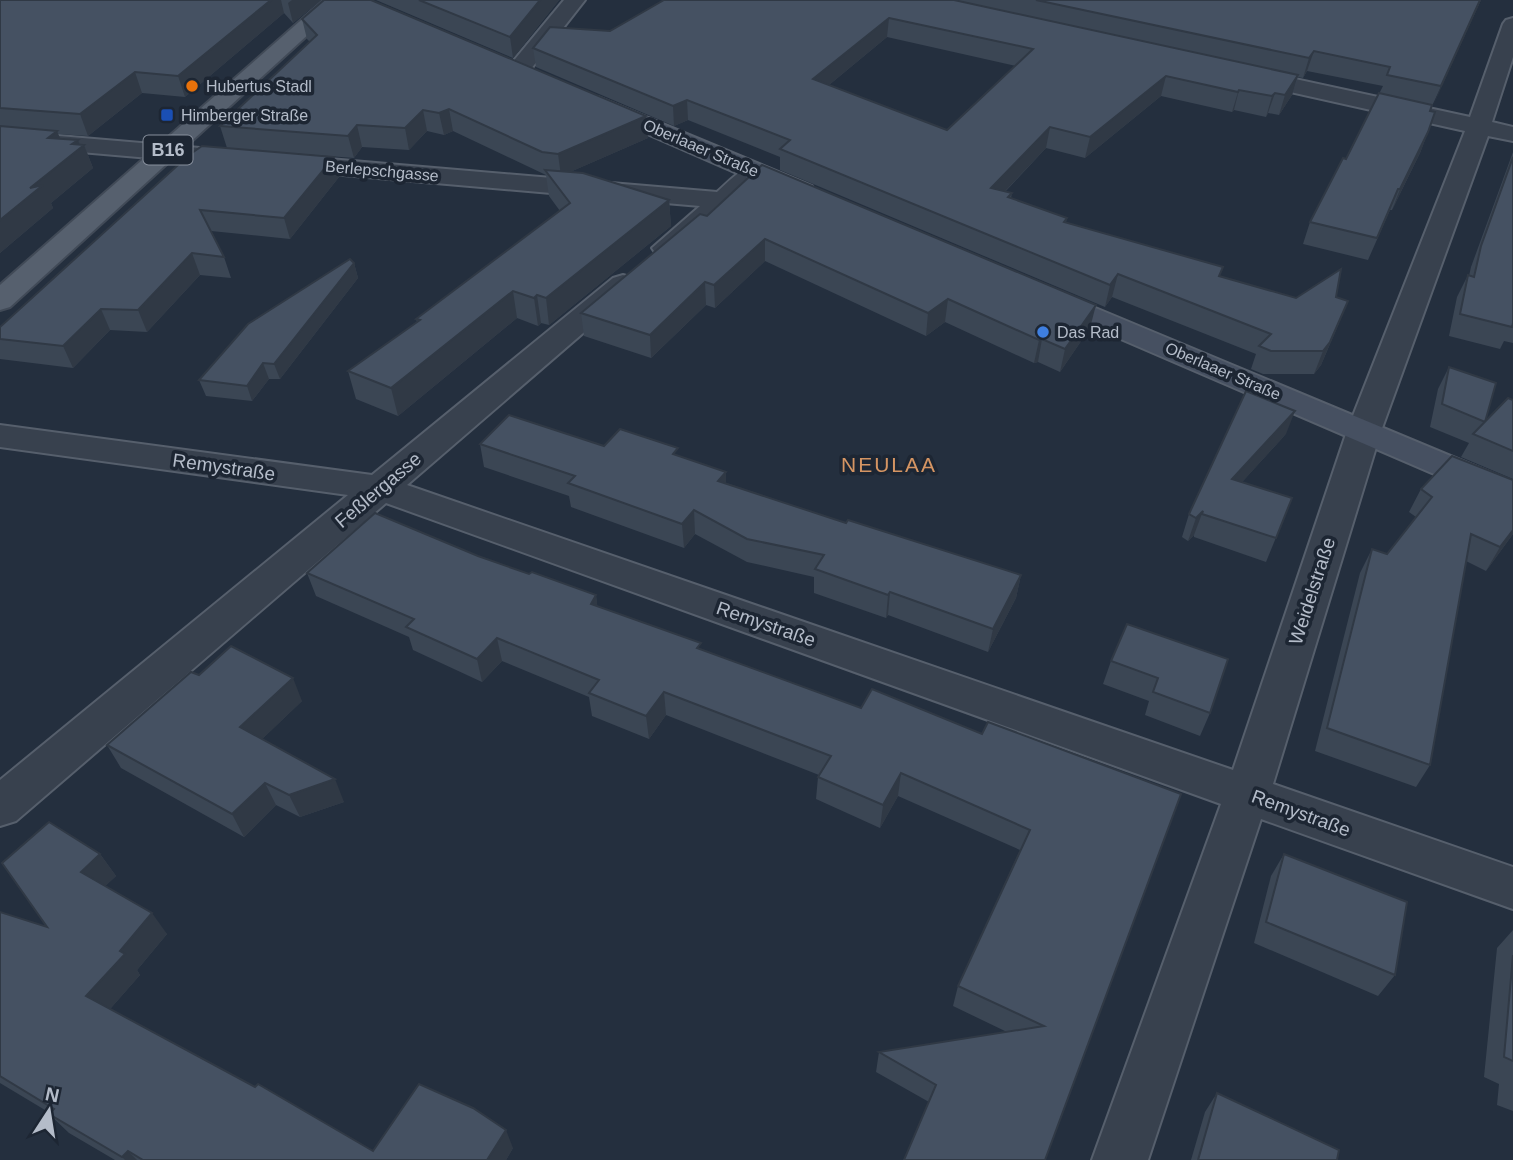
<svg xmlns="http://www.w3.org/2000/svg" width="1513" height="1160" viewBox="0 0 1513 1160" font-family="Helvetica,sans-serif">
	<rect width="100%" height="100%" fill="#242f3e"/>
	<g fill="none" stroke-linecap="round" stroke-linejoin="round">
		<g stroke="#565f6c" stroke-width="4">
			<g id="street">
				<polygon points="564,0 585,0 527,74 511,74 508,69 511,64"/>
				<polygon points="1513,18 1513,57 1492,122 1513,127 1513,141 1488,136 1381,431 1273,784 1513,867 1513,909 1261,819 1148,1160 1092,1160 1221,804 386,503 16,821 0,826 0,780 348,495 0,447 0,425 372,475 613,278 623,275 633,278 638,284 633,290 407,485 1233,770 1347,431 1465,131 1245,82 1237,80 1234,75 1237,70 1245,68 1470,117 1503,24 1506,20"/>
				<path d="M0,131L717,192C732,179 745,162 765,167L769,172L676,254L666,256L656,254L652,248L700,206L0,145Z"/>
			</g>
		</g>
		<g stroke="#565f6c" stroke-width="4">
			<g id="secondary">
				<polygon points="598,97 812,186 816,192 812,198 803,200 794,198 590,109 586,104 590,99"/>
				<polygon points="1045,287 1513,482 1513,508 1035,302 1030,296 1035,290"/>
			</g>
		</g>
		<g stroke="#414a57" stroke-width="4">
			<polygon id="primary" points="324,0 346,0 10,307 0,310 0,285"/>
		</g>
		<use href="#street" fill="#38414e" fill-rule="evenodd"/>
		<use href="#secondary" fill="#465061" fill-rule="evenodd"/>
		<use href="#primary" fill="#56606e" fill-rule="evenodd"/>
	</g>
	<g fill="#3b4654" fill-rule="evenodd">
		<polygon points="0,0 321,0 293,23 284,13 185,97 142,93 88,136 58,134 60,139 78,140 80,145 84,145 93,168 51,203 53,208 0,253"/>
		<polygon points="376,0 559,0 513,58"/>
		<path d="M664,0H1481L1432,106L1430,111L1428,132L1420,153L1392,210H1390L1368,260L1303,244L1310,222L1346,159L1383,86L1307,71L1303,78L1298,77L1292,95L1279,115L1268,113L1266,117L1234,110L1232,112L1161,96L1085,158L1046,148L1005,192L1012,193L1011,198L1067,218L1066,222L1220,276L1296,298L1336,297L1339,323L1321,365L1314,374H1263L1251,369L1256,354L1112,297L1105,307L780,170V157L688,120L674,126L536,67L533,48L610,31ZM887,37L1016,66L947,130L829,85Z"/>
		<polygon points="302,19 648,138 570,172 669,200 671,226 549,325 541,323 538,326 517,318 398,416 356,399 348,371 417,322 416,319 560,211 549,196 546,175 453,131 444,135 427,131 409,150 362,147 354,158 227,148 220,126 310,42 307,39"/>
		<polygon points="1513,152 1513,343 1504,341 1500,349 1449,336 1457,297 1468,275 1469,276 1471,267"/>
		<polygon points="189,155 334,157 339,177 290,239 211,231 224,257 231,278 200,275 147,332 110,330 73,368 0,359 0,327"/>
		<polygon points="700,214 1090,328 1060,372 1038,362 1034,363 945,322 926,336 765,261 715,308 706,305 651,358 584,336 581,313"/>
		<polygon points="354,263 358,278 280,379 269,379 252,401 206,396 199,380"/>
		<polygon points="1449,367 1484,422 1513,400 1513,479 1461,457 1469,443 1430,427 1438,389"/>
		<polygon points="1286,434 1242,482 1292,498 1266,562 1194,537 1194,535 1188,541 1182,537 1189,514"/>
		<polygon points="480,444 604,446 678,456 726,472 726,483 846,523 1021,575 1016,598 988,652 888,615 886,618 814,593 814,577 747,562 695,534 684,548 571,507 569,496 484,467"/>
		<polygon points="1513,480 1513,534 1486,571 1466,561 1430,765 1416,787 1315,751 1360,573 1372,549 1387,554 1416,517 1409,512 1421,489"/>
		<polygon points="478,556 529,574 596,595 597,606 701,650 861,708 982,734 1181,794 1045,1160 929,1102 876,1072 879,1052 1007,1032 953,1006 958,986 1020,850 898,796 880,828 816,799 818,777 819,775 666,715 649,739 592,716 589,697 502,661 482,682 413,650 409,637 316,596 307,573"/>
		<polygon points="1127,624 1210,713 1200,736 1145,715 1149,701 1103,684 1111,661"/>
		<polygon points="199,675 302,701 262,739 344,802 300,817 276,805 244,837 121,768 107,745"/>
		<polygon points="100,854 116,876 105,886 167,934 137,970 140,975 110,1009 373,1151 513,1148 506,1160 115,1160 69,1133 49,1114 50,1113 0,1083 0,912 47,927"/>
		<polygon points="1284,854 1395,975 1378,996 1254,943 1271,876"/>
		<polygon points="1513,930 1513,1111 1497,1105 1499,1084 1484,1077 1497,948"/>
		<polygon points="1217,1093 1337,1160 1191,1160 1205,1112"/>
	</g>
	<g fill="#303945">
		<polygon points="271,0 281,0 284,13 185,97 178,76"/>
		<polygon points="292,0 321,0 293,23 288,3"/>
		<polygon points="540,0 559,0 513,58 510,37"/>
		<polygon points="1480,0 1481,0 1433,106 1441,86"/>
		<polygon points="889,18 887,37 812,99 813,79"/>
		<polygon points="1314,51 1307,71 1303,78 1309,58"/>
		<polygon points="135,72 142,93 88,136 80,114"/>
		<polygon points="1298,75 1292,95 1279,115 1285,95"/>
		<polygon points="1166,76 1161,96 1085,158 1090,137"/>
		<polygon points="1239,90 1234,110 1232,112 1238,92"/>
		<polygon points="1275,93 1268,113 1266,117 1272,96"/>
		<polygon points="687,100 688,120 674,126 673,106"/>
		<polygon points="449,109 453,131 444,135 439,113"/>
		<polygon points="423,110 427,131 409,150 405,128"/>
		<polygon points="646,116 648,138 561,176 558,154"/>
		<polygon points="357,125 362,147 354,158 348,136"/>
		<polygon points="1050,127 1046,148 988,209 991,188"/>
		<polygon points="57,131 66,153 48,138"/>
		<polygon points="1428,132 1420,153 1392,210 1400,189"/>
		<polygon points="78,140 81,148 84,145 93,168 51,203 53,208 0,253 0,220 30,188"/>
		<polygon points="334,157 339,177 290,239 284,218"/>
		<polygon points="669,200 671,226 549,325 546,298"/>
		<polygon points="765,239 765,261 715,308 714,285"/>
		<polygon points="192,253 200,275 147,332 138,310"/>
		<polygon points="354,263 358,278 280,379 274,364"/>
		<polygon points="1118,274 1112,297 1105,307 1110,285"/>
		<polygon points="705,282 706,305 651,358 650,335"/>
		<polygon points="513,291 517,318 398,416 391,388"/>
		<polygon points="537,295 541,323 538,326 534,298"/>
		<polygon points="948,299 945,322 926,336 928,313"/>
		<polygon points="1348,301 1321,365 1314,374 1323,351"/>
		<polygon points="1096,305 1090,328 1060,372 1065,349"/>
		<polygon points="101,309 110,330 73,368 63,346"/>
		<polygon points="1042,339 1038,362 1034,363 1039,340"/>
		<polygon points="263,363 269,379 252,401 247,386"/>
		<polygon points="1295,411 1286,434 1224,502 1232,479"/>
		<polygon points="726,472 726,495 718,481"/>
		<polygon points="694,510 695,534 684,548 682,524"/>
		<polygon points="1203,511 1194,535 1188,541 1196,518"/>
		<polygon points="1513,530 1513,534 1486,571 1500,547"/>
		<polygon points="1021,575 1016,598 988,652 993,629"/>
		<polygon points="890,592 888,615 886,618 888,595"/>
		<polygon points="596,595 599,619 591,604"/>
		<polygon points="497,638 502,661 482,682 477,659"/>
		<polygon points="293,678 302,701 251,750 240,727"/>
		<polygon points="664,692 666,715 649,739 646,716"/>
		<polygon points="901,773 898,796 880,828 883,805"/>
		<polygon points="335,779 344,802 300,817 289,795"/>
		<polygon points="265,783 276,805 244,837 232,814"/>
		<polygon points="100,854 116,876 97,894 81,872"/>
		<polygon points="152,913 167,934 137,970 140,975 104,1016 86,996 120,951"/>
		<polygon points="506,1130 513,1148 506,1160 487,1160"/>
		<polygon points="128,1151 137,1160 125,1160 122,1157"/>
	</g>
	<g fill="#455162" stroke="#303945" stroke-width="2" fill-rule="evenodd">
		<polygon points="0,0 271,0 178,76 135,72 80,114 0,108"/>
		<polygon points="324,0 371,0 646,116 558,154 542,152 449,109 439,113 423,110 405,128 357,125 348,136 220,126 317,35 302,19"/>
		<polygon points="419,0 540,0 510,37"/>
		<path d="M664,0H954L1298,75L1285,95L1275,93L1272,96L1239,90L1238,92L1166,76L1090,137L1050,127L991,188L1012,193L1008,197L1067,218L1064,222L1223,267L1219,276L1296,298L1341,269L1336,297L1348,301L1330,342L1323,351H1271L1259,346L1271,334L1118,274L1110,285L780,149L790,140L687,100L673,106L533,48L550,27L610,31ZM889,18L1033,49L947,130L813,79Z"/>
		<polygon points="1036,0 1480,0 1441,86 1387,75 1390,67 1314,51 1309,58"/>
		<polygon points="1379,93 1432,105 1430,111 1435,112 1428,132 1400,189 1398,189 1377,238 1310,222 1343,158 1346,159"/>
		<polygon points="0,126 57,131 48,138 78,140 72,144 84,145 30,188 43,185 0,220"/>
		<polygon points="202,146 334,157 284,218 200,210 224,257 192,253 138,310 101,309 63,346 0,339 0,327 189,155"/>
		<polygon points="1513,157 1513,323 1512,327 1460,314 1468,275 1474,277 1481,246"/>
		<polygon points="762,165 1096,305 1065,349 1042,339 1039,340 948,299 928,313 765,239 714,285 705,282 650,335 581,313 700,214 707,216"/>
		<polygon points="545,170 583,173 669,200 546,298 537,295 534,298 513,291 391,388 348,371 420,320 416,319 570,203"/>
		<polygon points="350,259 354,263 274,364 263,363 247,386 199,380 248,324"/>
		<polygon points="1449,367 1496,383 1485,422 1442,404"/>
		<polygon points="1246,391 1295,411 1232,479 1292,498 1276,538 1202,514 1203,511 1196,518 1189,514"/>
		<polygon points="1508,398 1513,400 1513,451 1473,434"/>
		<polygon points="509,415 604,446 620,429 678,448 673,454 726,472 718,481 846,523 848,520 1021,575 993,629 890,592 888,595 815,569 824,555 747,539 694,510 682,524 568,483 575,476 480,444"/>
		<polygon points="1452,456 1513,480 1513,530 1500,547 1471,534 1430,765 1327,728 1372,549 1387,554 1432,497 1421,489"/>
		<polygon points="375,513 478,556 529,574 532,572 596,595 591,604 701,643 697,648 861,708 872,689 982,734 988,722 1181,794 1045,1160 904,1160 936,1085 879,1052 1044,1026 958,986 1030,830 901,773 883,805 818,777 831,756 664,692 646,716 589,693 599,680 497,638 477,659 406,627 414,619 307,573"/>
		<polygon points="1127,624 1228,659 1210,713 1153,692 1158,678 1111,661"/>
		<polygon points="231,646 293,678 240,727 335,779 289,795 265,783 232,814 107,745 191,672 199,675"/>
		<polygon points="49,822 100,854 81,872 152,913 120,951 125,954 86,996 255,1087 258,1084 373,1151 419,1084 473,1108 506,1130 487,1160 143,1160 128,1151 122,1157 49,1114 54,1109 0,1076 0,912 47,927 2,863"/>
		<polygon points="1284,854 1407,902 1395,975 1266,922"/>
		<polygon points="1513,955 1513,1061 1504,1057"/>
		<polygon points="1217,1093 1339,1150 1337,1160 1198,1160"/>
	</g>
	<circle fill="#e8710a" stroke="#1d2633" stroke-width="2.5" cx="192" cy="86" r="7"/>
	<rect fill="#1a4fb4" stroke="#1d2633" stroke-width="2.5" x="160" y="108" width="14" height="14" rx="3.5"/>
	<circle fill="#3f7fe0" stroke="#1d2633" stroke-width="2.5" cx="1043" cy="332" r="7"/>
	<g text-anchor="middle" dominant-baseline="central" stroke-width="7" stroke-linejoin="round" paint-order="stroke">
		<g font-size="16" fill="#b4bcc9" stroke="#1d2633" text-anchor="start">
			<text x="206" y="86">Hubertus Stadl</text>
			<text x="181" y="115">Himberger Straße</text>
			<text x="1057" y="332">Das Rad</text>
		</g>
		<g font-size="16" fill="#b4bcc9" stroke="#1d2633">
			<text transform="translate(701 148) rotate(23)">Oberlaaer Straße</text>
			<text transform="translate(382 171) rotate(5)">Berlepschgasse</text>
			<text transform="translate(1223 371) rotate(23)">Oberlaaer Straße</text>
		</g>
		<rect fill="#1d2633" stroke="#878f9c" stroke-width="2" x="143.5" y="135.5" width="49" height="29" rx="5"/>
		<g font-size="18" font-weight="bold" fill="#b4bcc9">
			<text x="168" y="150">B16</text>
		</g>
		<g font-size="19" fill="#b4bcc9" stroke="#1d2633">
			<text transform="translate(224 467) rotate(8)">Remystraße</text>
			<text transform="translate(378 490) rotate(-40)">Feßlergasse</text>
			<text transform="translate(1312 591) rotate(-72)">Weidelstraße</text>
			<text transform="translate(766 624) rotate(19)">Remystraße</text>
			<text transform="translate(1301 813) rotate(20)">Remystraße</text>
		</g>
		<g font-size="21" letter-spacing="2" fill="#d59563" stroke="#1d2633">
			<text x="889" y="464">NEULAA</text>
		</g>
	</g>
	<g transform="translate(49 1111) rotate(12)" stroke="#1d2633" stroke-width="5" paint-order="stroke">
	<path d="M0-5L12 26L0 18L-12 26Z" fill="#b4bcc9"/>
	<text y="-10" font-size="19" font-weight="bold" text-anchor="middle" fill="#b4bcc9">N</text>
	</g>
</svg>
